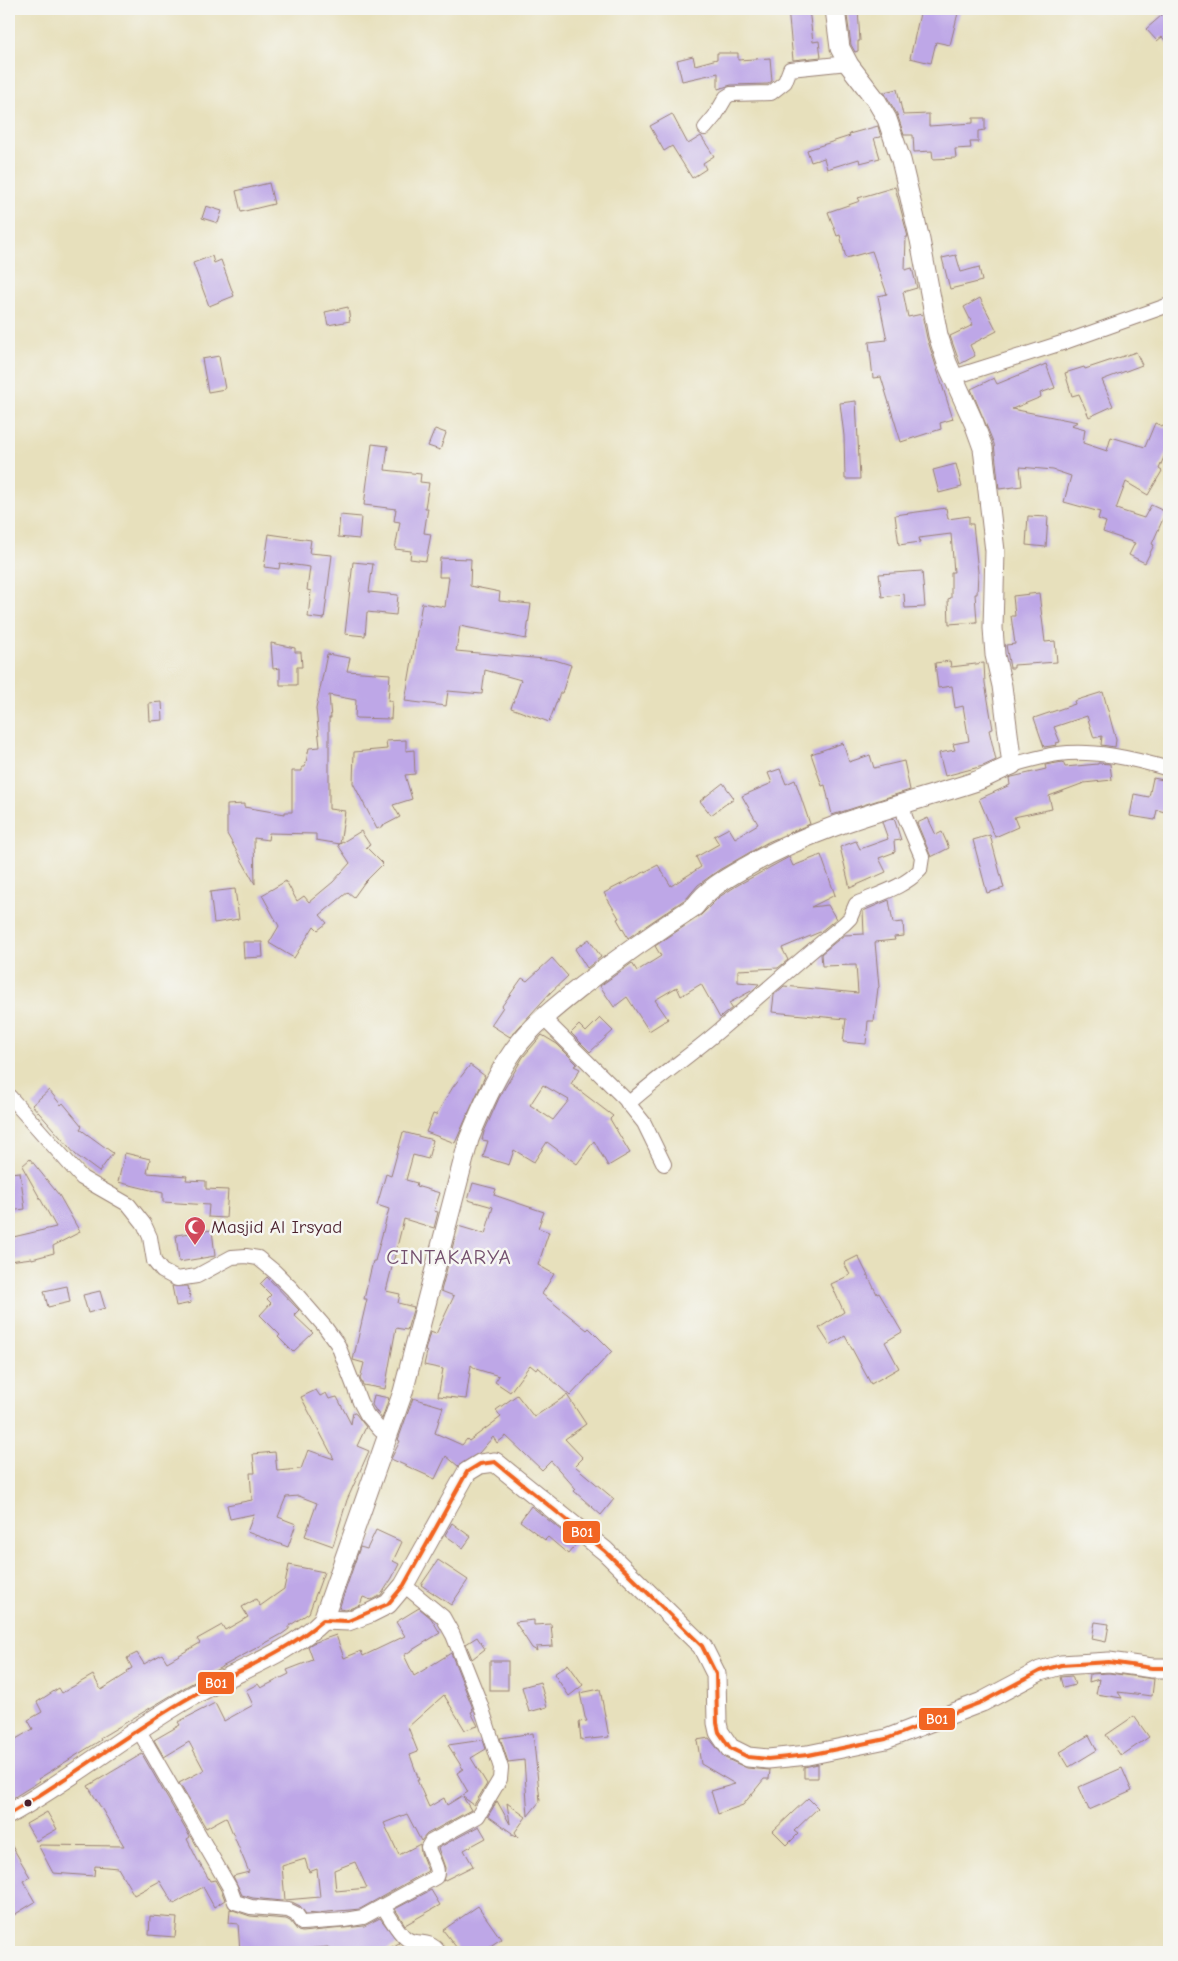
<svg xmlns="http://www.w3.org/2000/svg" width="1178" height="1961" viewBox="0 0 1178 1961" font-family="'Comic Neue',sans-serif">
	<rect width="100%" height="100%" fill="#f6f6f2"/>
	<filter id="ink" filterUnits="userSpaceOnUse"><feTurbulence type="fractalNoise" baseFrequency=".02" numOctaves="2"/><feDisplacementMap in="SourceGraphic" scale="10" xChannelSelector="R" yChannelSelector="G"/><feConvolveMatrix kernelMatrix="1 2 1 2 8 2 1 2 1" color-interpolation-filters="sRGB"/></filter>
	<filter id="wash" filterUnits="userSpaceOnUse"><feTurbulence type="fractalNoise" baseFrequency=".0096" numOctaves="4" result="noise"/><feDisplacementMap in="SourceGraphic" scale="20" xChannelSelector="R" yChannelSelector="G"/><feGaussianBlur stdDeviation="1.12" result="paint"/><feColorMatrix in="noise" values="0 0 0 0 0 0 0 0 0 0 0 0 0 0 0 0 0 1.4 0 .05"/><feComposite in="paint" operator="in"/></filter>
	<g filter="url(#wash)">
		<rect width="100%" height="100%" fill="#e7e0bc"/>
		<g id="blocks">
			<g fill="#bea7e7" fill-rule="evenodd">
				<polygon points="788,9 809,9 813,42 819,41 821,57 793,60"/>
				<polygon points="846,9 858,9 860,41 858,41 858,51 855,52 851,45"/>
				<polygon points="921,9 959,9 950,45 936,42 931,63 910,58"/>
				<polygon points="1169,9 1169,45 1162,37 1157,41 1146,29"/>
				<polygon points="717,53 738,53 738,60 770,58 772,81 768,84 731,85 718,89 718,73 682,81 677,60 693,56 695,65 717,59"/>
				<polygon points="897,89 903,115 929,114 929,126 973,123 973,118 985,118 985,130 978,131 978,142 970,142 971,148 955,149 956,158 933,159 932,151 914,152 913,135 904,135 897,114 884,92"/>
				<polygon points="672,114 688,144 701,136 714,156 703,163 706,169 692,178 672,146 664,151 650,126"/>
				<polygon points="878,126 881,137 874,138 880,158 860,163 859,159 827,169 824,158 811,162 807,150 850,136 849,134"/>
				<polygon points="269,183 274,204 241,212 236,191"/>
				<polygon points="895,187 908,237 906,237 905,270 912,268 917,288 903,292 908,317 922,314 927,338 953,419 940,423 941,429 901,442 881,377 873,378 869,342 887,340 878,296 887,294 872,251 846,258 840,235 837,236 828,212 860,201 858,198"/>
				<polygon points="206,206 222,211 218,223 202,218"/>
				<polygon points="956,255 961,272 979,267 982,281 950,289 942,258"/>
				<polygon points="212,256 214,263 221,260 234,296 209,306 193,263"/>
				<polygon points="980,298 997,331 970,345 975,356 960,364 950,336 973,325 964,307"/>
				<polygon points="348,307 350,321 328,325 325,312"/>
				<polygon points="1136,352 1142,365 1102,380 1113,406 1089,417 1079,394 1072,396 1065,373 1084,367 1085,369"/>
				<polygon points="219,356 225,389 208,392 202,359"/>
				<polygon points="1046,364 1055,388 1040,393 1041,397 1012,409 1078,422 1071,425 1085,429 1083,443 1107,451 1111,437 1145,447 1155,423 1169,429 1169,445 1159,469 1162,471 1148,495 1126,482 1116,509 1144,518 1151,505 1166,512 1152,544 1154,545 1145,563 1129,555 1135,543 1103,532 1106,522 1098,519 1100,512 1064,502 1071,476 1053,470 1020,467 1022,486 999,489 994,444 971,389 994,378 997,384"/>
				<polygon points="856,401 860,479 845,479 844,436 840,403"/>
				<polygon points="435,429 446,433 440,450 428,446"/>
				<polygon points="372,444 388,446 385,470 421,474 420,482 429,483 425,508 428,508 424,533 431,534 426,561 410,559 411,551 395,549 400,522 394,521 396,509 364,505"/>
				<polygon points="956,464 962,487 939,493 933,470"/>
				<polygon points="946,508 948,519 969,516 969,524 973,524 978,572 977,594 975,594 977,622 949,624 948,599 951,598 951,572 954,572 951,534 919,538 920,542 899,545 895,515"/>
				<polygon points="340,515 361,517 359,539 338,537"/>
				<polygon points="1028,516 1048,517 1046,547 1026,545"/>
				<polygon points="269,534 311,540 309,553 332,555 324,619 308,617 311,591 307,590 310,567 280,563 279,569 264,567"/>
				<polygon points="440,558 471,559 470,586 500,592 499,601 531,604 526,639 460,626 456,651 555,660 571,665 562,693 560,693 549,722 511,708 521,680 485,670 482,694 448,691 446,706 405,701 422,603 445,607 449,577 439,577"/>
				<polygon points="353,562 373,564 369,592 398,595 396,615 367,612 365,636 345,634"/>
				<polygon points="922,571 925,607 905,608 904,594 882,597 879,574"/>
				<polygon points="1039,593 1045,642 1055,641 1057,662 1014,665 1014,668 1010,668 1006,645 1015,644 1011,616 1015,616 1013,596"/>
				<polygon points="271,643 295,648 295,652 301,652 302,667 297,667 297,685 280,685 280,668 273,669"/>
				<polygon points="327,654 350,658 347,671 390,674 388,701 392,701 391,719 355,718 356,700 329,695 331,718 329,718 329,809 345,811 340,844 316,840 316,834 269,833 268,840 254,838 255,884 227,834 227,805 244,804 244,807 285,814 285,812 292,812 292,771 302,771 302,767 305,767 309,748 320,747 316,709"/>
				<polygon points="950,661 951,667 984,663 985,683 993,729 989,730 996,760 983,766 945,776 939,753 955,750 953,744 969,741 963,706 955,708 952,686 938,688 935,663"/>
				<polygon points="1103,692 1116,740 1115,747 1101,745 1102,736 1094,738 1087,716 1054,727 1060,742 1056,743 1057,745 1044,747 1034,718 1075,704 1074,701"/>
				<polygon points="162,702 163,720 150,721 149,703"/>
				<polygon points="406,740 406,751 414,750 415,774 405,775 412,799 393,805 400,817 377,829 353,783 354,752 387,749 386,741"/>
				<polygon points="843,743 849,762 870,755 874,768 904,761 910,790 832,815 825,785 822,786 811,754"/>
				<polygon points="1063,762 1065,767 1098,764 1098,763 1110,764 1112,780 1084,783 1049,796 1052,809 1014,817 1018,827 995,837 979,799 1010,785 1009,778 1012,777 1046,769 1045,765"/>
				<polygon points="780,769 786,784 795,780 810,824 768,842 719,870 698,885 687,898 628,938 617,919 619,918 604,893 658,865 671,886 701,867 696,857 719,844 714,836 729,828 735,838 758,824 742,796 772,783 768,773"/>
				<polygon points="1153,778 1169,781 1169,813 1157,810 1155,820 1130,816 1134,794 1149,797"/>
				<polygon points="723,783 734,798 711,815 700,801"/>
				<polygon points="894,818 901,840 894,841 895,852 879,858 886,872 850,888 840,847 856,841 860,849 888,839 882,822"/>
				<polygon points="928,818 936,835 942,832 949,848 931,857 917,823"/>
				<polygon points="361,831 370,845 366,847 383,864 364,883 354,897 348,892 320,915 327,923 318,930 314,926 294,958 269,943 279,926 262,895 286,881 297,901 304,896 309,902 333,882 350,863 338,845"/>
				<polygon points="990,835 1004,888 987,893 973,840"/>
				<polygon points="821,855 835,895 811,907 828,905 836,919 820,932 782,948 788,960 778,968 738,970 738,982 759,984 753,990 729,1003 732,1008 722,1016 720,1018 701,984 681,996 677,987 655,1000 668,1019 649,1031 627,997 614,1007 600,986 632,963 637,971 661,956 655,946 701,915 719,897 738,885 789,857 793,866"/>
				<polygon points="235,889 239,919 214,923 210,892"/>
				<polygon points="889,900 893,923 903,922 904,936 894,937 895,940 875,942 879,987 878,988 874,1021 868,1021 866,1044 843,1042 846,1019 772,1012 774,995 784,986 858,993 856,965 822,966 821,954 844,935 864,934 863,911"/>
				<polygon points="589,939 601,957 587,968 575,949"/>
				<polygon points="243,942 262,942 263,957 244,958"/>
				<polygon points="552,958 568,976 551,992 510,1037 491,1025 503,1007 502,1006 522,978 527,981"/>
				<polygon points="600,1018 613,1031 590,1052 571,1033 579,1025 586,1032"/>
				<path d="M542,1035L557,1044L577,1064L574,1066L580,1069L571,1084L613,1116L610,1119L630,1153L608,1166L594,1141L577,1164L547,1142L534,1162L514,1150L509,1165L483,1157L488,1141L482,1140L484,1132L499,1098L523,1057ZM543,1085L569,1100L553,1120L530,1105Z"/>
				<polygon points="470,1065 485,1076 455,1143 426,1132 433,1114 436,1115 453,1087"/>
				<polygon points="49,1090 61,1105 63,1103 82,1126 80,1129 113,1153 99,1172 76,1155 32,1105"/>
				<polygon points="403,1132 433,1140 428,1159 413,1155 406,1180 417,1183 416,1186 440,1193 434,1211 438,1212 434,1228 404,1219 386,1291 400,1294 398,1303 414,1307 407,1330 396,1328 385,1389 363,1385 360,1379 364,1363 353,1360 367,1299 364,1299 373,1261 375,1261 389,1209 377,1205 386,1174 391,1176"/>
				<polygon points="125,1153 150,1159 147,1173 187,1176 186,1180 206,1181 206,1189 228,1190 226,1218 208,1217 209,1205 163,1202 163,1193 118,1182"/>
				<polygon points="30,1159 59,1195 80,1232 53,1246 54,1253 32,1259 32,1258 9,1261 9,1238 56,1227 22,1166"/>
				<polygon points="20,1172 25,1209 9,1211 9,1173"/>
				<polygon points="473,1183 496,1189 494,1195 544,1212 538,1228 549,1232 538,1265 554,1274 542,1294 587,1330 589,1328 612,1351 570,1396 538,1367 536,1370 530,1365 510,1392 495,1382 499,1376 476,1369 471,1365 466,1399 438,1396 443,1369 424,1365 427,1352 425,1351 430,1332 436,1334 454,1296 441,1291 458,1226 485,1234 493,1207 468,1200"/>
				<polygon points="212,1230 215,1256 179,1262 176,1235"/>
				<polygon points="858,1256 877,1294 879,1293 902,1332 885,1342 899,1368 871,1384 845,1336 830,1345 819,1328 844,1312 831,1284 850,1275 844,1263"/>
				<polygon points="267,1277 299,1310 294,1315 313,1333 293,1352 278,1337 280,1335 260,1315 271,1303 267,1299 271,1295 260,1284"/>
				<polygon points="67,1286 70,1302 48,1307 44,1291"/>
				<polygon points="172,1286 188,1286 191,1303 176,1306"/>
				<polygon points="100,1291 105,1308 88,1313 83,1295"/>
				<polygon points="316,1390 320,1396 326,1393 329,1399 337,1397 351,1424 353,1412 356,1414 366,1427 357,1446 369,1451 347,1500 333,1546 305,1536 317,1503 299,1496 286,1497 278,1517 296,1524 288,1547 247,1532 254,1514 230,1519 227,1505 252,1500 250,1473 255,1473 253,1454 275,1452 277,1471 301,1469 308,1450 334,1459 301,1397"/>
				<polygon points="374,1395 389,1398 382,1419 372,1405"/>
				<polygon points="517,1395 534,1417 567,1395 586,1424 565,1439 583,1458 575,1466 614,1499 601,1515 574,1491 576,1489 551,1461 542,1470 506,1436 497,1443 493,1437 479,1453 458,1466 446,1456 435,1479 391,1459 400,1441 398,1440 413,1398 443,1407 435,1433 462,1445 467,1439 469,1441 501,1417 496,1410"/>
				<polygon points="531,1506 577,1543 568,1554 548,1537 545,1540 520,1521"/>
				<polygon points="452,1523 471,1537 463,1548 445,1535"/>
				<polygon points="376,1530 402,1542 393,1561 399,1564 392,1578 381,1595 371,1600 363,1597 360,1605 346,1610 339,1609 360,1547 367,1549"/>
				<polygon points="438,1560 468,1580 451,1605 421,1585"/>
				<polygon points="289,1565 324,1572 309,1613 289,1626 289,1629 282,1634 187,1686 100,1738 101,1740 38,1779 40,1781 13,1798 9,1790 9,1743 33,1729 28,1720 42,1712 37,1702 59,1688 62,1693 93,1675 101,1690 128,1673 127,1671 132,1668 127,1658 137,1653 144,1664 162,1654 167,1662 200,1643 197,1639 222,1625 225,1630 248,1617 242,1607 256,1599 260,1606 284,1589"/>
				<path d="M419,1608L431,1618L440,1633L404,1655L414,1676L451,1653L472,1706L473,1711L471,1712L478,1726L465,1730L444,1695L408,1727L418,1752L410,1755L419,1780H417L429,1807L444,1798L447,1805L468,1792L457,1773L463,1769L448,1745L483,1740L486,1749L471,1758L487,1784L474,1805L463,1797L471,1810L427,1834L421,1841L407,1814L384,1823L399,1855L420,1844L421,1853L428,1871L360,1909L306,1914L300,1906L292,1902L253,1898L242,1895L233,1876L249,1872L226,1817L206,1828L179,1783L204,1770L189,1742L164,1757L154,1740L180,1725L178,1722L215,1703L224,1721L253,1705L246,1690L258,1684L261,1688L289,1674L287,1670L313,1660L308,1646L313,1643L336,1635L344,1658L361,1651L363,1656L405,1636L396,1622ZM305,1859L309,1872L317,1869L320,1897L285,1900L282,1866ZM355,1862L367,1888L336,1891L334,1870Z"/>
				<polygon points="534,1620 534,1625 551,1624 553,1646 536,1647 537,1651 532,1648 515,1622"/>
				<polygon points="1095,1622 1109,1624 1106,1642 1092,1639"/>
				<polygon points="477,1637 485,1649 472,1659 466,1644"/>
				<rect x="490" y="1661" width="18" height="29"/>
				<polygon points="568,1664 583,1685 569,1696 554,1674"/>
				<polygon points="1109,1673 1154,1679 1152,1696 1118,1692 1122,1698 1096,1694 1099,1679 1089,1682 1090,1674"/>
				<polygon points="1072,1676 1075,1685 1063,1688 1060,1677"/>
				<polygon points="540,1682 547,1707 529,1712 522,1687"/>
				<polygon points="600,1689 609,1737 581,1740 579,1722 587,1721 585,1717 580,1693"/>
				<polygon points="1134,1716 1149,1737 1121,1756 1106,1735"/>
				<polygon points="533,1733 540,1801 528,1816 524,1760 508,1762 500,1738"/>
				<polygon points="1089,1735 1097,1750 1069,1767 1060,1752"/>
				<polygon points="709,1738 725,1758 747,1768 770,1770 769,1779 764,1779 743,1805 718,1814 711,1791 735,1784 701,1764 697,1740"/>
				<polygon points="142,1754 190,1837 187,1839 197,1859 210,1881 215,1880 222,1892 225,1900 214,1907 203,1887 174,1904 160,1881 134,1895 118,1868 95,1866 94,1876 53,1873 38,1845 124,1846 88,1786"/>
				<polygon points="818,1764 818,1778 804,1778 804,1767"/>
				<polygon points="1122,1768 1132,1791 1089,1810 1079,1787"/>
				<polygon points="808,1798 818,1808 794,1831 798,1834 787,1845 773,1831"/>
				<polygon points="497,1801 510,1824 507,1803 526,1817 515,1832 518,1837 513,1834 512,1836 512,1833 488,1816"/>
				<polygon points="47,1812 57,1829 36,1841 26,1824"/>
				<polygon points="479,1826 486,1838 464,1850 473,1866 443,1881 445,1868 438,1848"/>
				<polygon points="9,1841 30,1877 23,1881 35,1902 9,1918"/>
				<polygon points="431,1890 440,1905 405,1925 395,1909"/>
				<polygon points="478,1906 501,1939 481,1952 460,1952 443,1930"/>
				<polygon points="230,1909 250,1916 286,1919 290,1921 298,1931 302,1932 364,1926 380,1918 399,1943 383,1952 331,1952 328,1947 305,1949 306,1952 240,1952 238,1924 229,1923"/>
				<polygon points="150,1916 177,1918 175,1937 149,1935"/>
			</g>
		</g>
	</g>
	<g filter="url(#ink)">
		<use href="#blocks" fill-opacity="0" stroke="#988074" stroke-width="1"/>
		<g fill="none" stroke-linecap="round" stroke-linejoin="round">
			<g stroke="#988074" stroke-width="16">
				<g id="street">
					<polyline points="705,128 715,116 726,97 731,94 771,93 785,82 790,69 848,63"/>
					<polyline points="954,377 1065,342 1169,305"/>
					<path d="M1012,765C1027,761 1042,756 1058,754C1094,749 1135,759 1169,769"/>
					<polyline points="543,1018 624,1098 644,1123 664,1164"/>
					<polyline points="9,1096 82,1178 129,1205 144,1224 150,1237 154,1261 162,1271 177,1279 197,1276 232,1257 246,1256 258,1258 275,1272 292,1289 325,1327 338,1345 360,1402 367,1415 380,1430 388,1435"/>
					<path d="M628,1104C658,1077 691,1055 721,1029C762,994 802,958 844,924L850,918L856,904C878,894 903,888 920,870L922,857L905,817L903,804"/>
					<path d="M138,1729L230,1888L235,1902L251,1907L288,1910L296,1914L302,1923L345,1920L363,1917L436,1877C440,1868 430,1857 428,1847L431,1842L478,1816L500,1779L501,1768L480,1703L453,1635L443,1617L404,1585"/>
					<path d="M383,1906C388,1914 399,1934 407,1939C419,1946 428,1938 439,1952"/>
				</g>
			</g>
			<g stroke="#988074" stroke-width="21">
				<g id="secondary">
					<polyline points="323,1620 348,1621 370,1613 388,1604 404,1585 467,1472 480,1464 495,1462 605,1551 702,1646 716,1674 717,1723 719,1732 730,1748 748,1757 768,1759 808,1755 886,1739 982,1702 1040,1671 1061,1665 1109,1662 1152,1668 1169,1668"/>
					<path d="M9,1814C72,1779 129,1732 192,1696C232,1673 292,1652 323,1620L403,1392L469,1139C481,1109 495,1077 514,1050C532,1025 558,1005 583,985C620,957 657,931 695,906C708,888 727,878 746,867C817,825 897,807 974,782C988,777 999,770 1012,765L1002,686L995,655L993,628L995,551L983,448L974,423L947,363L938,335L920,240L901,160L887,119L876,100L849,65L840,48L835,9"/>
				</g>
			</g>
			<use href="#street" stroke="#fff" stroke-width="14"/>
			<use href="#secondary" stroke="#fff" stroke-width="19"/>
			<g stroke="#f6f6f2" stroke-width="8">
				<path id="bus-1" d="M9,1814C72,1777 129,1732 192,1696C236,1671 284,1654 323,1620L348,1621L388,1604L404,1585L467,1472L480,1464L495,1462L605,1551L702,1646L716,1674L717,1723L719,1732L730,1748L748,1757L768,1759L808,1755L886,1739L982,1702L1040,1671L1061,1665L1109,1662L1152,1668H1169"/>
			</g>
			<use href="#bus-1" stroke="#f26522" stroke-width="4"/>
		</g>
	</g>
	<defs>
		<g id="mosque-pin" transform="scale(1.125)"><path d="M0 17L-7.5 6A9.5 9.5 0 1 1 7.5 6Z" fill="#d1495b" stroke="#f6f6f2"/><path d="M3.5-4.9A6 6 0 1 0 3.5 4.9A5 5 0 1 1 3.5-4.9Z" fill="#fff"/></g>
	</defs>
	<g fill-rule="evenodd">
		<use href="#mosque-pin" x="195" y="1227"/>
	</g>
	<circle fill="#4a1f2b" stroke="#f6f6f2" stroke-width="2" cx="28" cy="1803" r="4.5"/>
	<g text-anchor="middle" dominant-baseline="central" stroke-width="5" stroke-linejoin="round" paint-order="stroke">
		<g font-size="19" fill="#4a1f2b" stroke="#f6f6f2" text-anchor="start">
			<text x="211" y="1227">Masjid Al Irsyad</text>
		</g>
		<g font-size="21" letter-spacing="1" fill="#734f6d" stroke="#f6f6f2">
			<text x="449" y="1257">CINTAKARYA</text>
		</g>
	</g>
	<g stroke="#f6f6f2" stroke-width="2">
		<rect x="562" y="1520" width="39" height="24" rx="5" fill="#f26522"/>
		<rect x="197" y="1671" width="38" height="24" rx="5" fill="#f26522"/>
		<rect x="918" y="1707" width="38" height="24" rx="5" fill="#f26522"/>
	</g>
	<g font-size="14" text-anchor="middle" font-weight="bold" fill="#fff">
		<text x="582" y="1537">B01</text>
		<text x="216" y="1688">B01</text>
		<text x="937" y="1724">B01</text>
	</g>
	<rect width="1178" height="1961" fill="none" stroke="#f6f6f2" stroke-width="30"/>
</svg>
